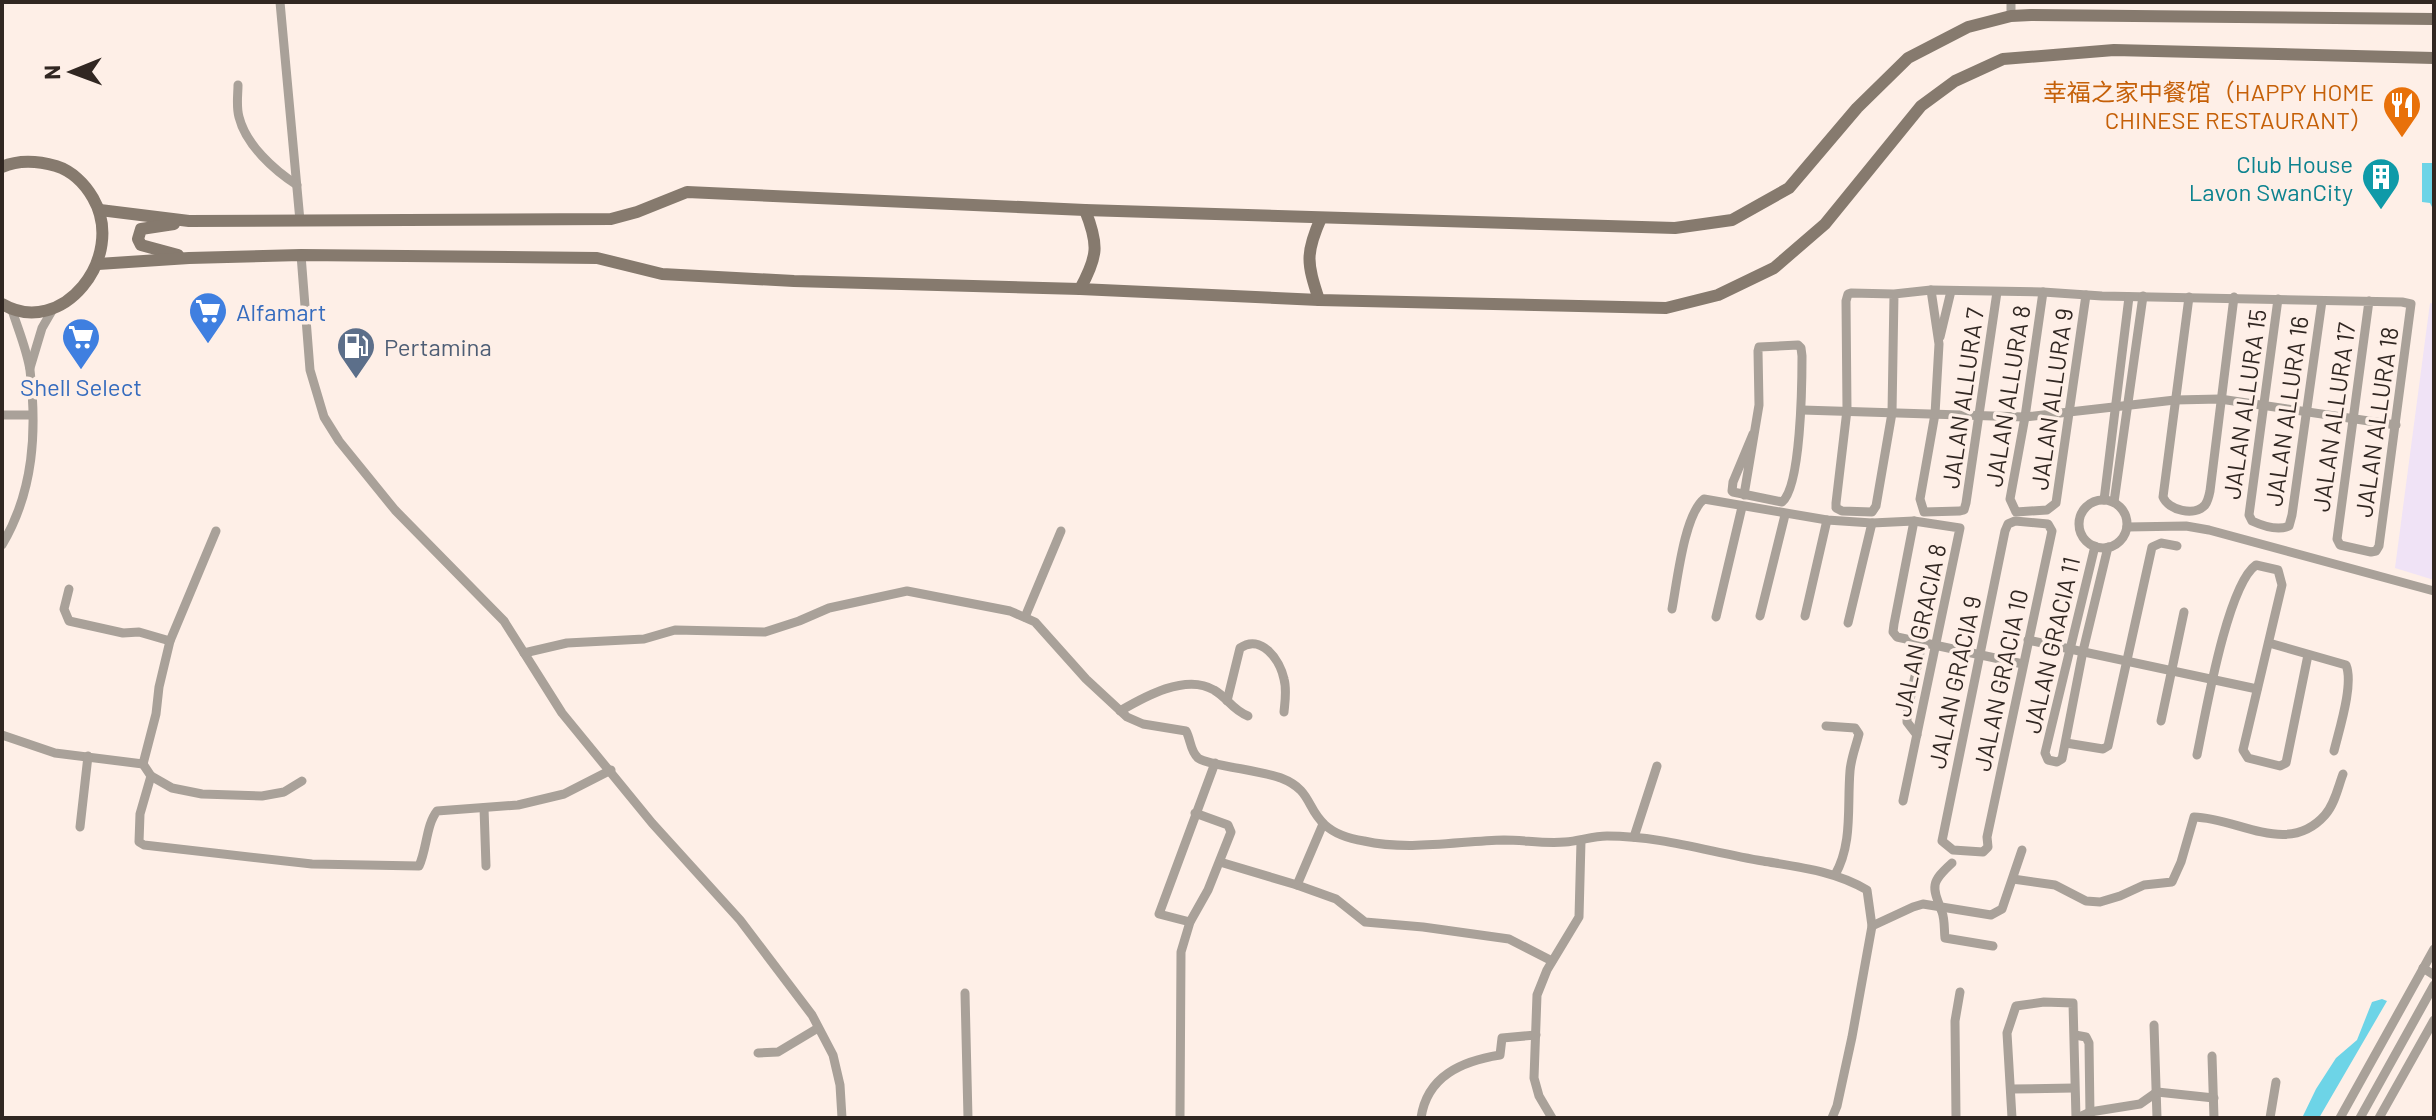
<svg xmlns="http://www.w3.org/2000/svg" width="2436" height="1120" viewBox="0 0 2436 1120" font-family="Barlow,'Noto Sans SC',sans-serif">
	<rect width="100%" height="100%" fill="#feefe7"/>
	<polygon fill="#f0e3f6" points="2430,303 2434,304 2434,580 2395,568"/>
	<g fill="#6dd4e7">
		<polygon points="2422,163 2434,163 2434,211 2430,203 2422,202"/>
		<polygon points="2382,999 2387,1001 2319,1118 2302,1118 2316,1089 2336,1058 2357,1040 2372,1002"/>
	</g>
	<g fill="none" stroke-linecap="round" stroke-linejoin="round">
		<g stroke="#a9a199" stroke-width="9">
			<polyline points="280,2 300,221"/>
			<polyline points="2011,16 2011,2"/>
			<path d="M238,85C238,95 236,106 239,117C246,145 274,170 297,185"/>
			<polyline points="301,255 310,370 324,417 339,441 395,510 504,621 562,713 652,823 740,920 812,1015 833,1055 840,1085 842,1118"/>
			<polyline points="1931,290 1939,344 1935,414 1920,499 1924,512 1960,511 1964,510 1966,503 1997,292"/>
			<polyline points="2043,292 2025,417 2010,499 2016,512 2047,510 2056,503 2086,295"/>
			<polyline points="1894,294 1892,413 1876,506 1872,512 1842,511 1836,508 1836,503 1847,410 1846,301 1848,294 1851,293 1894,294 1931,290 2043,292 2102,296 2402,302 2411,304 2379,546 2376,551 2371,552 2340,545 2337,539 2369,301"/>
			<path d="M2189,297L2163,497C2168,510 2195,517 2205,505C2208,501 2209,496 2210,491L2234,297"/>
			<path d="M2278,299L2249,515L2252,521C2263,526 2278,531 2289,526L2292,515L2322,301"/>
			<polyline points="1940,337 1951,291"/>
			<polyline points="30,368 42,328 53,309"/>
			<polyline points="1802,410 2025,417 2175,400 2220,399 2396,425"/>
			<polyline points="2,415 32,415"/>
			<path d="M1744,495L1759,405L1758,351L1759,347L1798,345L1801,348L1802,356C1802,384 1801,487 1782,502L1733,492L1732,491L1733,482L1753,434"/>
			<polyline points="2104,500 2129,297"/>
			<circle cx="2103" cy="524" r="24"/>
			<polyline points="2114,502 2143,296"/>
			<polyline points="1914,521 1894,624 1893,632 1897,637 2023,664"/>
			<polygon points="2015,521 2048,524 2052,531 1987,837 1988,847 1983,852 1953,850 1942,841 2005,531 2008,524"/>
			<polyline points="2127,527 2186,526 2209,530 2434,591"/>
			<path d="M216,531L170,641L159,687L156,714L143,764L151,776L140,814L139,842L144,845L312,864L419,866C427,849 426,825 437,811L518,805L564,794L611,770"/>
			<path d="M2,545C34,491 37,431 30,370C27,350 18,329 12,310"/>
			<polyline points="2095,546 2045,753 2048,760 2057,762 2062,759 2083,651 2108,547"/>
			<polyline points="69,589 64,609 69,621 123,633 139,632 170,641"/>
			<path d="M1672,609C1677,583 1684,515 1704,499L1827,520L1872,523L1914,521L1960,528L1903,801"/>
			<polyline points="1760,616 1785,515"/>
			<polyline points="1805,616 1827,520"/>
			<polyline points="1025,617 1061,531"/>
			<polyline points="1716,617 1742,507"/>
			<polyline points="1848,623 1872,523"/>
			<polyline points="2028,640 2257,689"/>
			<path d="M2269,643L2346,665C2354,684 2339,730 2334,751"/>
			<path d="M524,653L567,643L644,639L675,630L765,632L799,621L829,608L907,591L1010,611L1035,622L1086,679L1127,717L1143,724L1186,731C1191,740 1190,751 1198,758C1207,765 1264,771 1281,778C1312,790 1306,808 1325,825C1336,835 1351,839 1364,841C1409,851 1459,841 1504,840C1524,840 1545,844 1565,842C1579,841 1593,836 1607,836C1662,836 1709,852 1763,861C1799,867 1835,871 1867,890L1872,926L1852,1037L1837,1106L1832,1118"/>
			<path d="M1227,701L1240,648C1261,633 1280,660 1284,679C1287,690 1285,701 1284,712"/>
			<path d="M1120,711C1144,697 1186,673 1214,690C1228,698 1232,710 1248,716"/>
			<polyline points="2161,721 2184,612"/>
			<path d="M1826,726L1855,728L1859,734C1856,746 1851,758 1850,771C1847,807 1853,843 1835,875"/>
			<polyline points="2,735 55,753 143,764"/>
			<polyline points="1917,735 1907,722 1907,714 1922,643"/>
			<polyline points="2066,743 2103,749 2108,746 2152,547 2161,543 2177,546"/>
			<path d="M2197,755C2205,717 2227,585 2256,565L2278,570L2282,585L2243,750L2248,758L2280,766L2286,763L2308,655"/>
			<polyline points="151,776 172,788 202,794 262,796 284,792 302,781"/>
			<polyline points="484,808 486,866"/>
			<polyline points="80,827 88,756"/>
			<polyline points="1634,837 1657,766"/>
			<polyline points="1220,862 1297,885 1323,824"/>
			<path d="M1952,863C1930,883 1932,886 1942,912C1945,920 1944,930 1945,938L1993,946"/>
			<path d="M2013,879L2055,885L2086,901L2100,902L2120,896L2144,885L2172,882L2181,862L2194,817C2239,818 2288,857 2325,815C2335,804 2338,787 2343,774"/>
			<polyline points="1297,885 1336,899 1365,922 1423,927 1509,939 1552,961"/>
			<polyline points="1190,922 1159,914 1215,763"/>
			<polyline points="1872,926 1913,907 1923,904 1991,915 2002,909 2022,850"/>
			<polyline points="2423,968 2434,975"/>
			<polyline points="965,993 968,1118"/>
			<polyline points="2154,1025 2157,1118"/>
			<polyline points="2075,1035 2086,1037 2089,1043 2090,1115"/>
			<polyline points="758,1053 778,1052 818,1028"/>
			<polyline points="2212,1056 2214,1118"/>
			<polyline points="2012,1089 2074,1088"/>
			<polyline points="1180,1118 1181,952 1190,922 1208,890 1231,832 1228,825 1195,813"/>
			<path d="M1421,1118C1427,1076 1462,1061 1500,1055L1502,1038L1536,1035"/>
			<polyline points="1552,1118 1539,1096 1534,1078 1537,995 1547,970 1579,917 1581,841"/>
			<polyline points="1956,1118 1955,1021 1960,992"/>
			<polyline points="2012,1118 2007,1033 2016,1006 2044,1002 2073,1003 2076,1118"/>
			<polyline points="2077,1118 2090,1112 2140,1104 2157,1092 2214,1098"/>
			<polyline points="2270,1118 2276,1082"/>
			<polyline points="2340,1118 2434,949"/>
			<polyline points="2360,1118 2434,985"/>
			<polyline points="2379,1118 2434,1020"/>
		</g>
		<g stroke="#867a6e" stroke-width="12">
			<path d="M2,167C20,159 38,161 56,166C72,171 85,184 93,198C127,257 62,339 2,304"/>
			<polyline points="100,210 189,221 611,219 637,212 687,192 1085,210 1675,228 1732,220 1789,188 1857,108 1908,58 1968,27 2011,16 2031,15 2434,19"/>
			<polyline points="174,224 141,229 138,239 141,245 178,255"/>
			<polyline points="98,264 189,258 301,255 597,258 662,274 794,281 1080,289 1319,300 1666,308 1718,295 1774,268 1825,224 1921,106 1955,81 2003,59 2114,50 2434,58"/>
			<path d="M1080,289C1098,256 1099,245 1085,210"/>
			<path d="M1319,300C1307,263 1305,254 1321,218"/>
		</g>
	</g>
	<defs>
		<g id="restaurant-pin" transform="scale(2)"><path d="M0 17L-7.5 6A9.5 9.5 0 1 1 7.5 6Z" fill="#e8710a" stroke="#feefe7"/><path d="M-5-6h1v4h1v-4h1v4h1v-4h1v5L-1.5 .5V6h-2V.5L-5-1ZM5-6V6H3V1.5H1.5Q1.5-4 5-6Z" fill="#fff"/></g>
		<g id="building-pin" transform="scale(2)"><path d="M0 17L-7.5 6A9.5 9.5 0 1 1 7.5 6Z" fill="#0f9aa8" stroke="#feefe7"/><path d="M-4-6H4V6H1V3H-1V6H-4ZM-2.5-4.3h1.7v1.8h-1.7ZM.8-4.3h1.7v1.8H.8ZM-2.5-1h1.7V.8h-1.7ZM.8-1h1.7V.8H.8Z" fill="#fff"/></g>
		<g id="supermarket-pin" transform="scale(2)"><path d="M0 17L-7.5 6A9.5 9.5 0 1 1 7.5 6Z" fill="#3f7fe0" stroke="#feefe7"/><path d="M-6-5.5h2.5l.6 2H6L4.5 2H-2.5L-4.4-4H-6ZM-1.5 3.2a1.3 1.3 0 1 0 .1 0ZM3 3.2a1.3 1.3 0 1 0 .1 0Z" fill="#fff"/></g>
		<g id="fuel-pin" transform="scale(2)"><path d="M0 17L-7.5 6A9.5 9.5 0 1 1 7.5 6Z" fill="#5c6f8a" stroke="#feefe7"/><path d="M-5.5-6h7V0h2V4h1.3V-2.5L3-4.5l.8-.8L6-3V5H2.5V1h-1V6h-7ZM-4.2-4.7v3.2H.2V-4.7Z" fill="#fff"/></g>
	</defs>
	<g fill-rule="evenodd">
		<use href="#restaurant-pin" x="2402" y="105"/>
		<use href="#building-pin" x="2381" y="177"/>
		<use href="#supermarket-pin" x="208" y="311"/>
		<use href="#supermarket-pin" x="81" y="337"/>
		<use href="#fuel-pin" x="356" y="346"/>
	</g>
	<g text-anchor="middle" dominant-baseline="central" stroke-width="7" stroke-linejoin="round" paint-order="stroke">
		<g font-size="24" fill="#c56008" stroke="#feefe7" text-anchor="end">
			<text x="2374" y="91">幸福之家中餐馆（HAPPY HOME<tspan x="2374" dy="28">CHINESE RESTAURANT）</tspan></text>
		</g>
		<g font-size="24" fill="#0d838f" stroke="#feefe7" text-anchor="end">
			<text x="2353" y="163">Club House<tspan x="2353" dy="28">Lavon SwanCity</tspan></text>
		</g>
		<g font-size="24" fill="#366cbe" stroke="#feefe7" text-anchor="start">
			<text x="236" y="311">Alfamart</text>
			<text x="81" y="386" text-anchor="middle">Shell Select</text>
		</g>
		<g font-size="24" fill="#4e5e75" stroke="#feefe7" text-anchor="start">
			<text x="384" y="346">Pertamina</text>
		</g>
		<g font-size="24" fill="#312722" stroke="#feefe7">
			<text transform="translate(2007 396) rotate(-81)">JALAN ALLURA 8</text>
			<text transform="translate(1962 398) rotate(-82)">JALAN ALLURA 7</text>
			<text transform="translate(2051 399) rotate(-82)">JALAN ALLURA 9</text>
			<text transform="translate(2244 404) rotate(-82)">JALAN ALLURA 15</text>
			<text transform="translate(2286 411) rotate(-82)">JALAN ALLURA 16</text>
			<text transform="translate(2333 417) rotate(-82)">JALAN ALLURA 17</text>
			<text transform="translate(2376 422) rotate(-82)">JALAN ALLURA 18</text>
			<text transform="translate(1919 630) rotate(-78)">JALAN GRACIA 8</text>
			<text transform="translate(2051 645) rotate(-77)">JALAN GRACIA 11</text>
			<text transform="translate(2000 680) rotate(-78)">JALAN GRACIA 10</text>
			<text transform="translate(1954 682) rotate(-78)">JALAN GRACIA 9</text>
		</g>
	</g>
	<rect width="2436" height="1120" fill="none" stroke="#312722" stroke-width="8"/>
	<g transform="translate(72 72) rotate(269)" stroke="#feefe7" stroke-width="6" paint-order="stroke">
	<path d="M0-6L14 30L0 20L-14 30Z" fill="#312722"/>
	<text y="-12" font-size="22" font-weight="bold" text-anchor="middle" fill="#312722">N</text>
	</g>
</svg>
